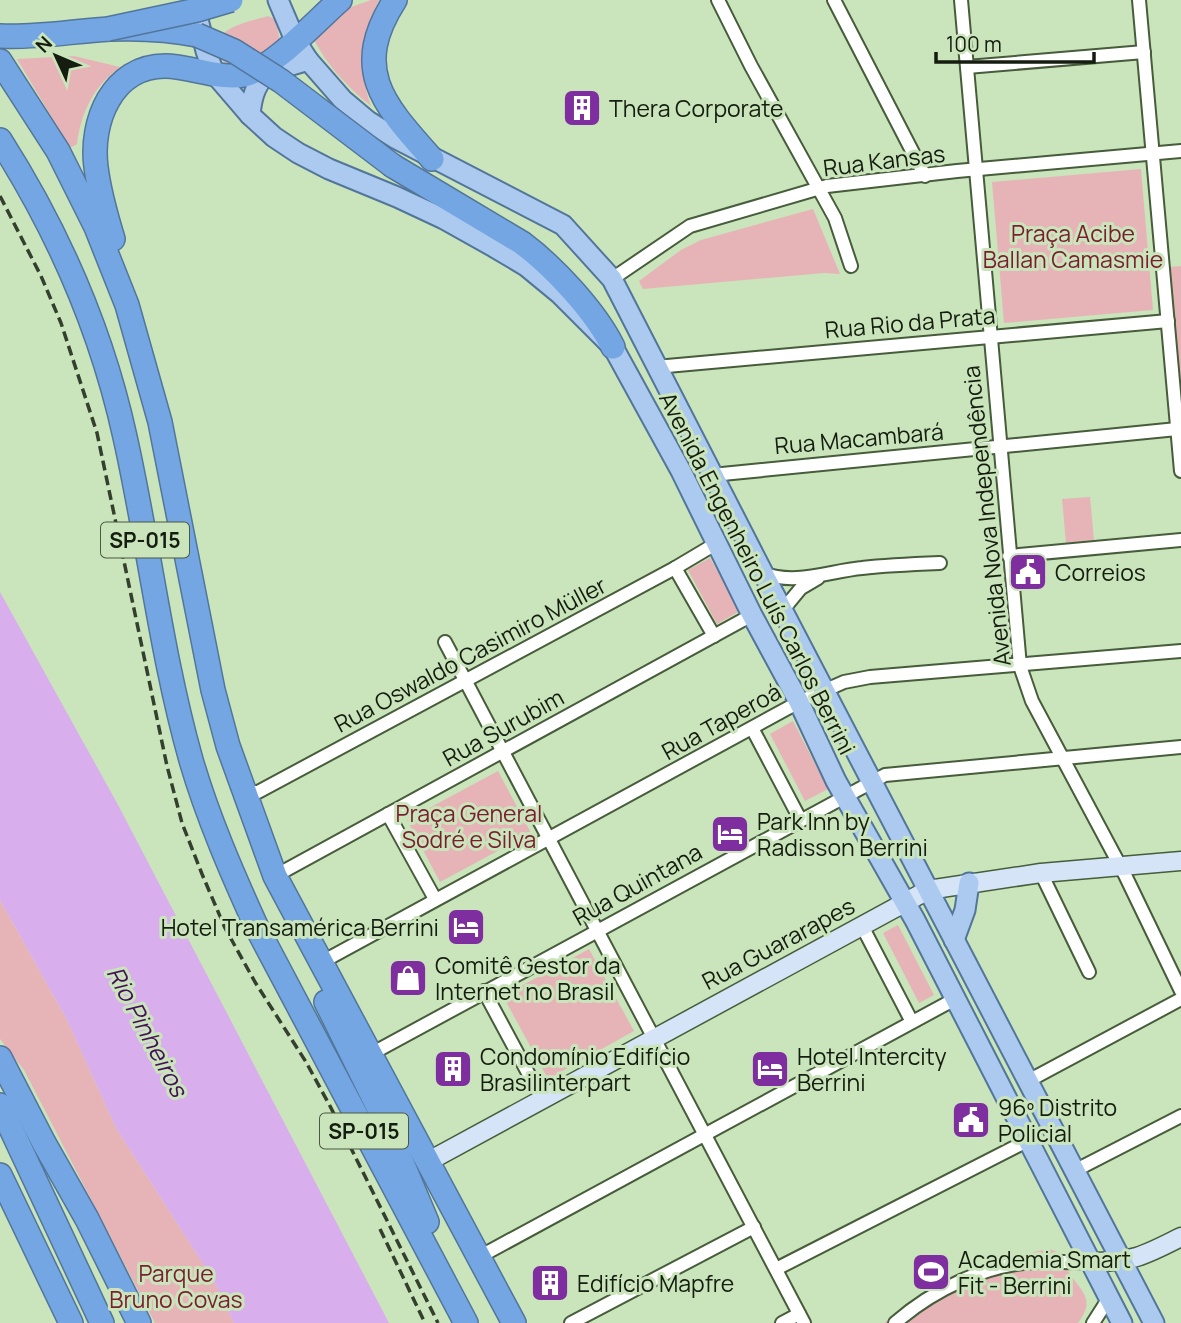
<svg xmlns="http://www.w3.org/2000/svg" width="1181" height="1323" viewBox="0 0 1181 1323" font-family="Manrope,sans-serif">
	<rect width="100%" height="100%" fill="#cae4bc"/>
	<g fill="#e6b4b7">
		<path d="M371,0H379C361,34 358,69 371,106C342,83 320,57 306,23Z"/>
		<path d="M268,16L275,19L280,40L276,50L229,70C226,64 219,57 217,51C213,27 252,21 268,16Z"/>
		<path d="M74,56L120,67C94,86 81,112 77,144L70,148L17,59Z"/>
		<polygon points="1141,169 1153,310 1004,323 992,182"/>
		<polygon points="813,209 840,274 824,273 643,289 639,281 681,250 701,240"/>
		<polygon points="1181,266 1181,403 1170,267"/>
		<polygon points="1090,497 1094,540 1066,543 1062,499"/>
		<polygon points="710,558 740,611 717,624 688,570"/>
		<polygon points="793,721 828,789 805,801 770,734"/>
		<polygon points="498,771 531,833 440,882 407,820"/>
		<polygon points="0,900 67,1020 116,1128 214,1281 234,1323 155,1323 24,1070 0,1039"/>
		<polygon points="898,925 934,995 919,1003 883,933"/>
		<polygon points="589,949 634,1031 548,1079 503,996"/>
		<path d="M1050,1249L1062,1254C1064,1260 1065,1267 1068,1271C1080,1291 1097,1298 1078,1323H884C897,1313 909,1301 924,1293C955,1276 1015,1254 1050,1249Z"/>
	</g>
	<polygon fill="#d8afec" points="0,592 117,803 389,1323 234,1323 214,1281 116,1128 67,1020 0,900"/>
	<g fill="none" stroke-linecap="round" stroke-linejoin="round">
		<g stroke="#465c3a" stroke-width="16">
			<g id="street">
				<polyline points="718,0 751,66 835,218 851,266"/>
				<polyline points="834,0 925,176"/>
				<polyline points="961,0 1020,666 1032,701 1125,875 1181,991"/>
				<polyline points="1139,0 1181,471"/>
				<polyline points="967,67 1144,52"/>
				<polyline points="612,279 690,226 827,186 957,171 1181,151"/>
				<polyline points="656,367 1168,321"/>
				<polyline points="712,475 1177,429"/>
				<polyline points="1009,556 1181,540"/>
				<polyline points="675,568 714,636"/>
				<path d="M763,573C795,586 829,571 862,568C888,565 914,564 940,563"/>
				<polyline points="782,611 801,588 818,578"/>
				<polyline points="445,642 804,1323"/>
				<polyline points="752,728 800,819"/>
				<polyline points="243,787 250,792 258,792 675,568 717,543"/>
				<polyline points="388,814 435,899"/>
				<polyline points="1041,873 1089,972"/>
				<polyline points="275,876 752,615"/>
				<polyline points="862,926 912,1022"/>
				<polyline points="322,962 799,702 844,682 870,677 1181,651"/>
				<polyline points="484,991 542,1099"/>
				<polyline points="371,1054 885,775 1181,747"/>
				<polyline points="1028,1081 1181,999"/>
				<polyline points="1076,1170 1181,1116"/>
				<polyline points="479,1257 955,999"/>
				<polyline points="776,1269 1027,1141"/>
				<polyline points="571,1323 754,1227"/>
				<polyline points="782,1323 799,1314"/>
				<path d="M895,1323C933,1290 986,1264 1036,1262C1054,1261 1072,1263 1090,1262"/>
				<polyline points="1093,1323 1109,1298"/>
			</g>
		</g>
		<g stroke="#465c3a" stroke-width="21">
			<g id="secondary">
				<polyline points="429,1161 928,890 1041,873 1181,861"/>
				<path d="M1090,1262C1133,1262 1144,1256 1181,1237"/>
			</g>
		</g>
		<g stroke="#527699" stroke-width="23">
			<g id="primary">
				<polyline points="193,0 206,51 214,73 250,115 274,137 298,153 329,169 397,197 444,219 494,247 526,266 560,294 613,347 681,471 752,615 799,702 836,781 915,920 1122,1323"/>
				<polyline points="278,0 295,40 308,60 343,100 368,121 395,138 563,225 612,279 763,573 1154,1323"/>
				<path d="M250,115C254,70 272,72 308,60"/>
				<polyline points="954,940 965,910 969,883"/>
			</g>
		</g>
		<g stroke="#527699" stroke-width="26">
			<g id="highway">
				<path d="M395,0C350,70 384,105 432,159"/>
				<path d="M0,36C37,38 73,31 110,29C139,28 168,29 197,35"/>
				<polyline points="0,61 58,151 96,227 127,305 160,422 213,690 228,746 275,876 514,1323"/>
				<path d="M0,140C58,231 102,332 125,437C149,544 161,654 191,760C208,818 232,873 257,928L466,1323"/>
				<path d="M393,166L522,243C554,267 595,311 613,347"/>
				<path d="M113,239C106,216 99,192 96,167C90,122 112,66 165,66C190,66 220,80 244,75C271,70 317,20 340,0"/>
				<polyline points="326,1002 383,1117 427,1222"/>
				<polyline points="0,1058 44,1143 87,1219 139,1323"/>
				<polyline points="0,1105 102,1323"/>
				<polyline points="0,1175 71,1323"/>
			</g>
		</g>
		<use href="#street" stroke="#fff" stroke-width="12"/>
		<use href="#secondary" stroke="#d5e4f7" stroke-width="18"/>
		<use href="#primary" stroke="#accaef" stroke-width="19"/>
		<use href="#highway" stroke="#74a6e4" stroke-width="23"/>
		<g stroke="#34402e" stroke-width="3.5" stroke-dasharray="10 5" stroke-linecap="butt">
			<polyline points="0,196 41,276 61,323 97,433 167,766 182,823 202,874 225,928 255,982 306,1062 330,1106 438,1323"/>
			<polyline points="380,1229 425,1323"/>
		</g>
		<g stroke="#527699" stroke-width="26" stroke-linecap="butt">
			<g id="highway-bridge">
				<polyline points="108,29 197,10 231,0"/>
				<polyline points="197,35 234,51 281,81 393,166"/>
			</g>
		</g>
		<use href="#highway-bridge" stroke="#74a6e4" stroke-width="23"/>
	</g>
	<defs>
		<g id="building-square" transform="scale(2.0125)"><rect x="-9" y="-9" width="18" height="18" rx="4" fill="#7e2e9e" stroke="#cae4bc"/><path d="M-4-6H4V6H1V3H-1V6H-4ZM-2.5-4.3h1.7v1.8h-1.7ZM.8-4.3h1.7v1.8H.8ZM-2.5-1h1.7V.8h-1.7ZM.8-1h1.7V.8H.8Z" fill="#fff"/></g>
		<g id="civic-square" transform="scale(2.0125)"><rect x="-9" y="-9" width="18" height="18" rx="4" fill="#7e2e9e" stroke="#cae4bc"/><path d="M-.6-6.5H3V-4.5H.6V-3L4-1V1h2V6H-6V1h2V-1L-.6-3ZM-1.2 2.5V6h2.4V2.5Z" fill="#fff"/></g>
		<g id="hotel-square" transform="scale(2.0125)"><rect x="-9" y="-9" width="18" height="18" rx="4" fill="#7e2e9e" stroke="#cae4bc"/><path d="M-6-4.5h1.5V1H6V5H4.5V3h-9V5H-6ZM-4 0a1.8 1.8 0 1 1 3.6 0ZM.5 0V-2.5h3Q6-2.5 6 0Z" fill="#fff"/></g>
		<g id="shop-square" transform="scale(2.0125)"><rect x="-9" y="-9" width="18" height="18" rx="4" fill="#7e2e9e" stroke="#cae4bc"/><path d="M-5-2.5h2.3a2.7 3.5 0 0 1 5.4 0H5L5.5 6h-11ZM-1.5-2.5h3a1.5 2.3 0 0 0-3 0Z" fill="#fff"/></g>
		<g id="stadium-square" transform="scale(2.0125)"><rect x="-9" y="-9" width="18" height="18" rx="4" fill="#7e2e9e" stroke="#cae4bc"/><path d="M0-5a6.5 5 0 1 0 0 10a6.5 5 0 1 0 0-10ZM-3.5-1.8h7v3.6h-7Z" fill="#fff"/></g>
	</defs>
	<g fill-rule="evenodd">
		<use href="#building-square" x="582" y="108"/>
		<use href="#civic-square" x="1028" y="572"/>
		<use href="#hotel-square" x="730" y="834"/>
		<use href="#hotel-square" x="466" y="927"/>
		<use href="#shop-square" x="408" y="978"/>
		<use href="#building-square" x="453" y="1069"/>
		<use href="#hotel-square" x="770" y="1069"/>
		<use href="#civic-square" x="971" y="1120"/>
		<use href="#stadium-square" x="931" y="1272"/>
		<use href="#building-square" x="550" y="1283"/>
	</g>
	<g text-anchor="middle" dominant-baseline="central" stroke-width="6" stroke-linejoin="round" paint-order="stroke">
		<g fill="#cae4bc" stroke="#4b5943" stroke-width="2">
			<rect x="101" y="522.5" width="88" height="35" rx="5"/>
			<rect x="320" y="1113.5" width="88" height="35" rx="5"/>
		</g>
		<g font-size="21" font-weight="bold" fill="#141d0f">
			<text x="145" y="540">SP-015</text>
			<text x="364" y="1131">SP-015</text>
		</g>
		<g font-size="23" fill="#141d0f" stroke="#cae4bc" text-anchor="start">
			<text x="609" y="108">Thera Corporate</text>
			<text x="1055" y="572">Correios</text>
			<text x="757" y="821">Park Inn by<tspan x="757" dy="26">Radisson Berrini</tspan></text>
			<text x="439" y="927" text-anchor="end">Hotel Transamérica Berrini</text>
			<text x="435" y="965">Comitê Gestor da<tspan x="435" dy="26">Internet no Brasil</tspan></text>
			<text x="480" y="1056">Condomínio Edifício<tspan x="480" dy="26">Brasilinterpart</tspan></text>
			<text x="797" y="1056">Hotel Intercity<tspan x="797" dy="26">Berrini</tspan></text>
			<text x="998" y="1107">96º Distrito<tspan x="998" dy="26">Policial</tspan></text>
			<text x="958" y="1259">Academia Smart<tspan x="958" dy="26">Fit - Berrini</tspan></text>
			<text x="577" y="1283">Edifício Mapfre</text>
		</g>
		<g font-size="23" fill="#141d0f" stroke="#cae4bc">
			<text transform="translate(884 160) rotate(-7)">Rua Kansas</text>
			<text transform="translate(910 322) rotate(-5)">Rua Rio da Prata</text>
			<text transform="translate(859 438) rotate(-5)">Rua Macambará</text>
			<text transform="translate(986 516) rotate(-96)">Avenida Nova Independência</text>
			<text transform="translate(758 573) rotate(63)">Avenida Engenheiro Luís Carlos Berrini</text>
			<text transform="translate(470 654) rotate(-28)">Rua Oswaldo Casimiro Müller</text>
			<text transform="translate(721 721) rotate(-29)">Rua Taperoá</text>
			<text transform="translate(503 727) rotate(-29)">Rua Surubim</text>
			<text transform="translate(637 884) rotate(-29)">Rua Quintana</text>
			<text transform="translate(778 943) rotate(-28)">Rua Guararapes</text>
		</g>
		<g font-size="23" fill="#7a1e2f" stroke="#cae4bc">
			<text x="1073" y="233">Praça Acibe<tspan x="1073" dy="26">Ballan Camasmie</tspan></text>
			<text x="469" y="813">Praça General<tspan x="469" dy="26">Sodré e Silva</tspan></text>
			<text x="176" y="1273">Parque<tspan x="176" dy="26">Bruno Covas</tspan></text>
		</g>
		<g font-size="24" font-style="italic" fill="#451059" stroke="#cae4bc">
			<text transform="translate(148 1031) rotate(62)">Rio Pinheiros</text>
		</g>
	</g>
	<g transform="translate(56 56) rotate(314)" stroke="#cae4bc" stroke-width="5" paint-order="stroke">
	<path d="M0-5L12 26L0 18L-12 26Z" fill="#141d0f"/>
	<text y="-10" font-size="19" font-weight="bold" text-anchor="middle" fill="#141d0f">N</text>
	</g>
	<path d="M936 52v10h158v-10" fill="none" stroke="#141d0f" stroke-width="3.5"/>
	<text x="946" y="52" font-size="21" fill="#141d0f" stroke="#cae4bc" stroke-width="5" paint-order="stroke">100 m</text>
</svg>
